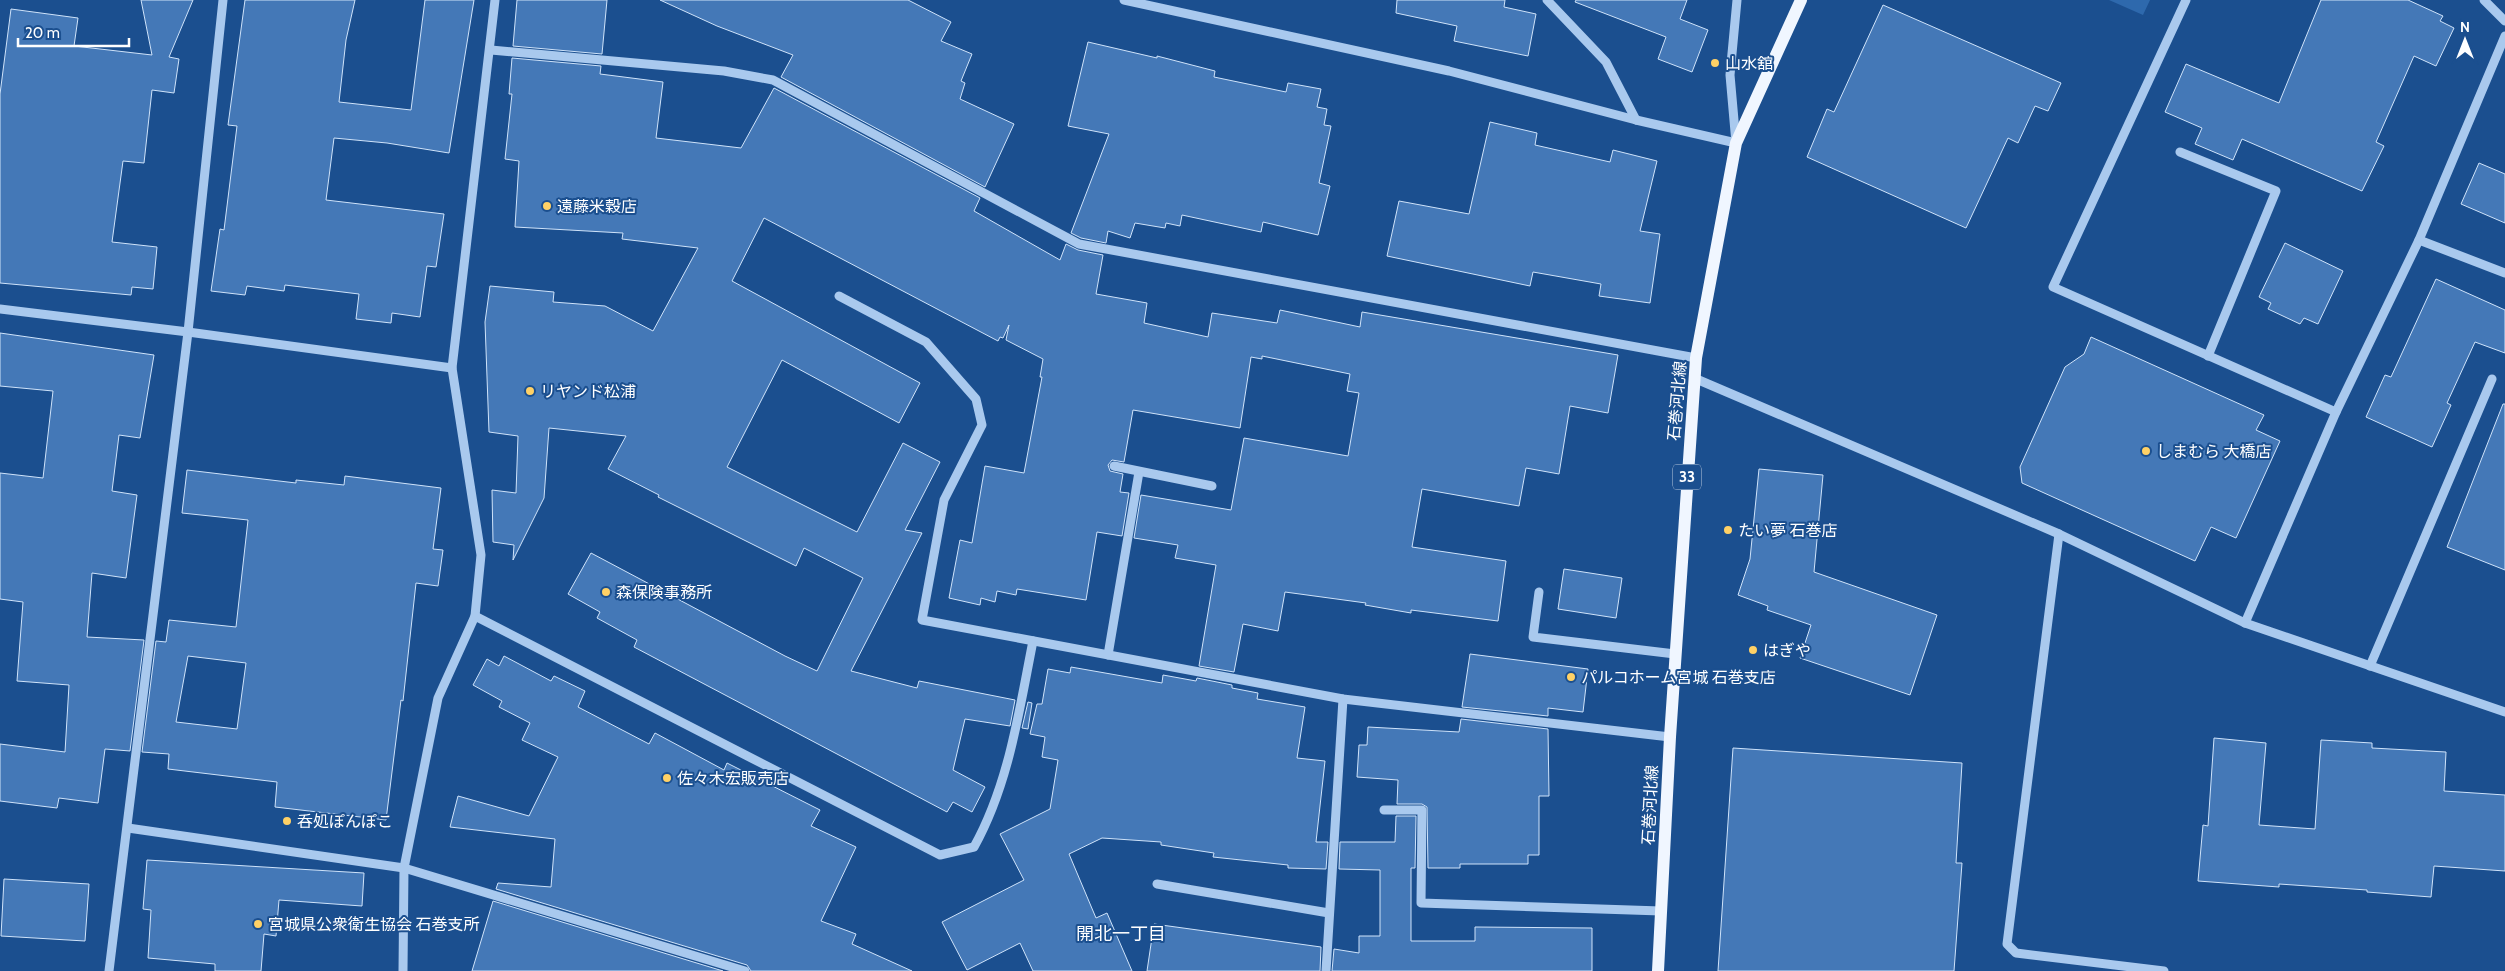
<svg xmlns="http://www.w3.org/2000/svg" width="2505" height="971" viewBox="0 0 2505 971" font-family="Cabin,'Noto Sans JP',sans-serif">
	<rect width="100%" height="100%" fill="#1b4f8f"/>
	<polygon fill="#2e69ad" points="2109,0 2150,0 2143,15"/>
	<g fill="#4478b7" stroke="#cfe3fa" fill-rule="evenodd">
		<polygon points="141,0 193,0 169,57 179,59 174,93 152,90 144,163 123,161 112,242 157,247 153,289 132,287 131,295 0,283 0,94 11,9 78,18 74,46 152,55"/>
		<polygon points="245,0 355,0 346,40 339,102 411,110 425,0 474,0 449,153 387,143 334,138 326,200 444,214 436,267 427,266 420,317 392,313 391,323 356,319 359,294 285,285 284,291 247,286 245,295 211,291 220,229 224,230 237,126 228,125"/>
		<polygon points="517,0 607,0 602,54 513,46"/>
		<polygon points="660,0 908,0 951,22 941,41 972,54 961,81 965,83 960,99 1014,124 985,187 781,77 793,55 717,26"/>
		<polygon points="1397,0 1505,0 1504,7 1536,14 1528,56 1454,41 1457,26 1396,13"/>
		<polygon points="1576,0 1687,0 1680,19 1708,30 1692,72 1658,59 1666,37 1575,2"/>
		<polygon points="2321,0 2408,0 2443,16 2440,21 2454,28 2436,66 2414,56 2376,142 2384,146 2362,191 2242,139 2233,160 2195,144 2202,128 2165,112 2186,64 2279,103"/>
		<polygon points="1883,5 2061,83 2048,111 2035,106 2018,143 2008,138 1966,228 1807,157 1827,109 1834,112"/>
		<polygon points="1088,42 1157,58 1157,56 1215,71 1214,77 1286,92 1288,83 1321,89 1317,107 1327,109 1324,125 1331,126 1319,183 1330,186 1318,235 1263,222 1261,232 1182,215 1180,226 1166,223 1165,228 1135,223 1130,238 1108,231 1106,243 1081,238 1071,233 1109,134 1068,126"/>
		<polygon points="512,58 601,66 600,74 663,82 656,138 741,148 774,88 980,198 974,211 1060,260 1066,244 1078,250 1103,255 1096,294 1147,303 1144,323 1208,337 1212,313 1277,323 1280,310 1360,327 1362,312 1618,355 1608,413 1570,406 1559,474 1526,468 1519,506 1422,489 1412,547 1506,561 1498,621 1411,610 1411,613 1365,605 1366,603 1285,592 1278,631 1243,624 1234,672 1199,666 1216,565 1175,558 1178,545 1134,538 1141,495 1231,510 1244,438 1348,456 1359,393 1347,391 1350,374 1262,356 1262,359 1251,357 1240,428 1133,410 1124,462 1112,460 1108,465 1110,471 1123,474 1120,492 1129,493 1122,536 1097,532 1086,600 1017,589 1016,595 997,591 995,602 981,598 980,605 949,598 960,540 972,543 985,466 1024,473 1042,377 1040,377 1043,359 1006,340 1009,325 1003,338 1000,337 998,341 764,218 732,281 920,383 899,423 782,360 727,467 857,532 903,443 940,462 905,530 922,533 851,671 917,688 919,681 1015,700 1010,726 965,719 953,770 985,787 972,812 953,802 947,812 634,647 637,640 597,618 600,612 568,594 591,553 785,656 817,671 863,578 804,548 796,566 658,497 659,495 608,469 626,436 549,428 544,498 513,560 514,545 493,542 492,490 516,493 518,436 489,432 485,322 490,286 554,292 553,302 605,306 653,331 698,248 622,239 623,233 515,227 519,161 505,159 512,94 509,94"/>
		<polygon points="1490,122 1537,133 1535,145 1610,162 1613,150 1657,161 1640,231 1660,234 1650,303 1599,296 1601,284 1533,272 1530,286 1387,256 1399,201 1469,214"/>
		<polygon points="2479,163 2505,174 2505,223 2461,204"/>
		<polygon points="2285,243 2343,271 2318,324 2304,318 2300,324 2268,309 2271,303 2259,297"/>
		<polygon points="2436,279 2505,310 2505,353 2475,342 2447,403 2451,405 2432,447 2366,417 2385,375 2391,377"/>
		<polygon points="0,333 154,355 140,438 119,435 112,491 137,495 126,578 92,573 87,637 144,640 130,751 105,749 98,803 59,798 57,808 0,801 0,744 65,752 69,685 17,681 23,602 0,599 0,473 43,478 53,391 0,386"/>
		<polygon points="2091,337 2264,415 2256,430 2280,441 2236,538 2211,527 2195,561 2022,483 2020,467 2065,367 2084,354"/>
		<polygon points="2503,404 2505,404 2505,570 2447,547"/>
		<polygon points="1759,469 1823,475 1814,572 1937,615 1910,695 1800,658 1811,625 1767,610 1768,606 1738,595 1750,559"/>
		<path d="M187,470L296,483V480L344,485L345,476L441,488L433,549L443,550L438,586L416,583L403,701L401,700L386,820L275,807L277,782L168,769L169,754L142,752L156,641L166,642L169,620L236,627L248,520L182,513ZM188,656L246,663L237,729L176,722Z"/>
		<polygon points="1564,569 1622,578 1616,618 1558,609"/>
		<polygon points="1470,654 1588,669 1583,712 1548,708 1548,716 1462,707"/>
		<polygon points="504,656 551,681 554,676 585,691 578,707 649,744 655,733 724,770 727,763 820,810 811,826 856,847 821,921 856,934 852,944 912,971 751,971 747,965 496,889 498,883 551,887 555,839 450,827 458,796 529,816 558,757 522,740 530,723 499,707 502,701 473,685 487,659 499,666"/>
		<polygon points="1071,667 1162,683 1163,675 1196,681 1197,678 1232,685 1232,688 1258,693 1257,699 1305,707 1297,758 1325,761 1316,842 1328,842 1326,869 1288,868 1288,865 1213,857 1214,853 1161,845 1161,842 1102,838 1069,854 1096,918 1107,913 1132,971 1033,971 1020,943 967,970 942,922 1024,880 1000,834 1050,809 1058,760 1042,757 1045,737 1030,734 1037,704 1042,704 1048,669 1070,673"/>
		<polygon points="1028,702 1032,703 1028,729 1022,728"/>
		<polygon points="1461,719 1548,729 1549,796 1539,796 1539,855 1528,855 1528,864 1460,864 1460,868 1428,868 1427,807 1422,804 1397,804 1398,780 1357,777 1359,745 1367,745 1368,727 1459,732"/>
		<polygon points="2214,738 2266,743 2259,825 2315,829 2321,740 2372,743 2372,748 2446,752 2444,791 2505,795 2505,871 2434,866 2431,897 2367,892 2367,890 2279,884 2279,887 2198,881 2203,825 2208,826"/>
		<polygon points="1733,748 1962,763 1956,863 1962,863 1954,971 1718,971"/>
		<polygon points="1396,816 1416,816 1415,868 1411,868 1411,941 1475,941 1475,927 1592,928 1592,971 1332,971 1334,949 1359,953 1359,936 1380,936 1380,870 1339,869 1340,842 1395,842"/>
		<polygon points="147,860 364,873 362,906 279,900 276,936 264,934 261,971 215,971 215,964 148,958 151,910 143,909"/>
		<polygon points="4,879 89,884 85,941 1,936"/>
		<polygon points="493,901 723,971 472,971"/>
		<polygon points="1154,924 1321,947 1320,971 1147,971"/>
	</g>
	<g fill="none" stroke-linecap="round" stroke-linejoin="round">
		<g stroke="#a9c9ee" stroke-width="9">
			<polyline points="1124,0 1449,71 1636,120 1736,143 1730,75 1737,0"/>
			<polyline points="1547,0 1606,62 1636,120"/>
			<polyline points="2186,0 2053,287 2336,412"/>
			<polyline points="2484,0 2505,21"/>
			<polyline points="491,50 724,71 773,80 1079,244 1696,358"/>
			<polyline points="2180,152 2276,191 2208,356"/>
			<polyline points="2419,240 2505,273"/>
			<polyline points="839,296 926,342 976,399 982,425 944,500 922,620 1343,699 1670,737"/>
			<polyline points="0,309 188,332 452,368"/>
			<polyline points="1694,378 2059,534 2245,623 2505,712"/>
			<polyline points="1114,466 1212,486"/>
			<polyline points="2059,534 2007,944 2016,953 2164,971"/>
			<polyline points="1539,592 1533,637 1675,654"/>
			<path d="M475,616L940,855L974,847C1009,784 1019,711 1033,641"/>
			<polyline points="2245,623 2336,412 2419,240 2505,36"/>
			<polyline points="1108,655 1139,472"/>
			<polyline points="2370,666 2492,379"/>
			<polyline points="1384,810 1422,810 1421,903 1661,911"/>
			<polyline points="128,828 404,868 745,971"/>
			<polyline points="1157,884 1329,913"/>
			<polyline points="109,971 188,332 223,0"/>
			<polyline points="403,971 404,868 438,698 475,616 481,555 452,368 495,0"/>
			<polyline points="1326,971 1343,699"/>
		</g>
		<polyline stroke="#f0f6ff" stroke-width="12" points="1658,971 1670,737 1696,358 1736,143 1801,0"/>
	</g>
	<g fill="#ffd166" stroke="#1b4f8f" stroke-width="2">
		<circle cx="1715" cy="63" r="5"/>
		<circle cx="547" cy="206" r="5"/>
		<circle cx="530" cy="391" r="5"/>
		<circle cx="2146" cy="451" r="5"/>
		<circle cx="1728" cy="530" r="5"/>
		<circle cx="606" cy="592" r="5"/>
		<circle cx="1753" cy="650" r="5"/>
		<circle cx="1571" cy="677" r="5"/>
		<circle cx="667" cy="778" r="5"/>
		<circle cx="287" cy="821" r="5"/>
		<circle cx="258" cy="924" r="5"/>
	</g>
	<g text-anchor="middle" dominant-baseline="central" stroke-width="4" stroke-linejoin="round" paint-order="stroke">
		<rect fill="#1b4f8f" stroke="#bbcadd" stroke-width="1" x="1673" y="464.5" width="28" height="25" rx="4"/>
		<g font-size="15" font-weight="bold" fill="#fff">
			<text x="1687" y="477">33</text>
		</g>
		<g font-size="16" fill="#fff" stroke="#1b4f8f" text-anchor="start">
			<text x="1725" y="63">山水舘</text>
			<text x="557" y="206">遠藤米穀店</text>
			<text x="540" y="391">リヤンド松浦</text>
			<text x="2156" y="451">しまむら 大橋店</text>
			<text x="1738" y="530">たい夢 石巻店</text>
			<text x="616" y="592">森保険事務所</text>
			<text x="1763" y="650">はぎや</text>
			<text x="1581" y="677">パルコホーム宮城 石巻支店</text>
			<text x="677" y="778">佐々木宏販売店</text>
			<text x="297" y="821">呑処ぽんぽこ</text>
			<text x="268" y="924">宮城県公衆衛生協会 石巻支所</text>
		</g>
		<g font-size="16" fill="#fff" stroke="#1b4f8f">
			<text transform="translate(1677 401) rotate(-85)">石巻河北線</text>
			<text transform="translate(1650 805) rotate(-87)">石巻河北線</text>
		</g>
		<g font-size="18" fill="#fff" stroke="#1b4f8f">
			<text x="1121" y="934">開北一丁目</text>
		</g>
	</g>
	<g transform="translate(2465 40)" stroke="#1b4f8f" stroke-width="4" paint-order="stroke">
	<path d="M0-4L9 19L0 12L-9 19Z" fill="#ffffff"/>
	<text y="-8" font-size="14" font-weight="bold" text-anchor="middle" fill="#ffffff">N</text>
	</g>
	<path d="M18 38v8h111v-8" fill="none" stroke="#ffffff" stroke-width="2.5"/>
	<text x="25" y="38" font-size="15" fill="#ffffff" stroke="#1b4f8f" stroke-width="4" paint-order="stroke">20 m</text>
</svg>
